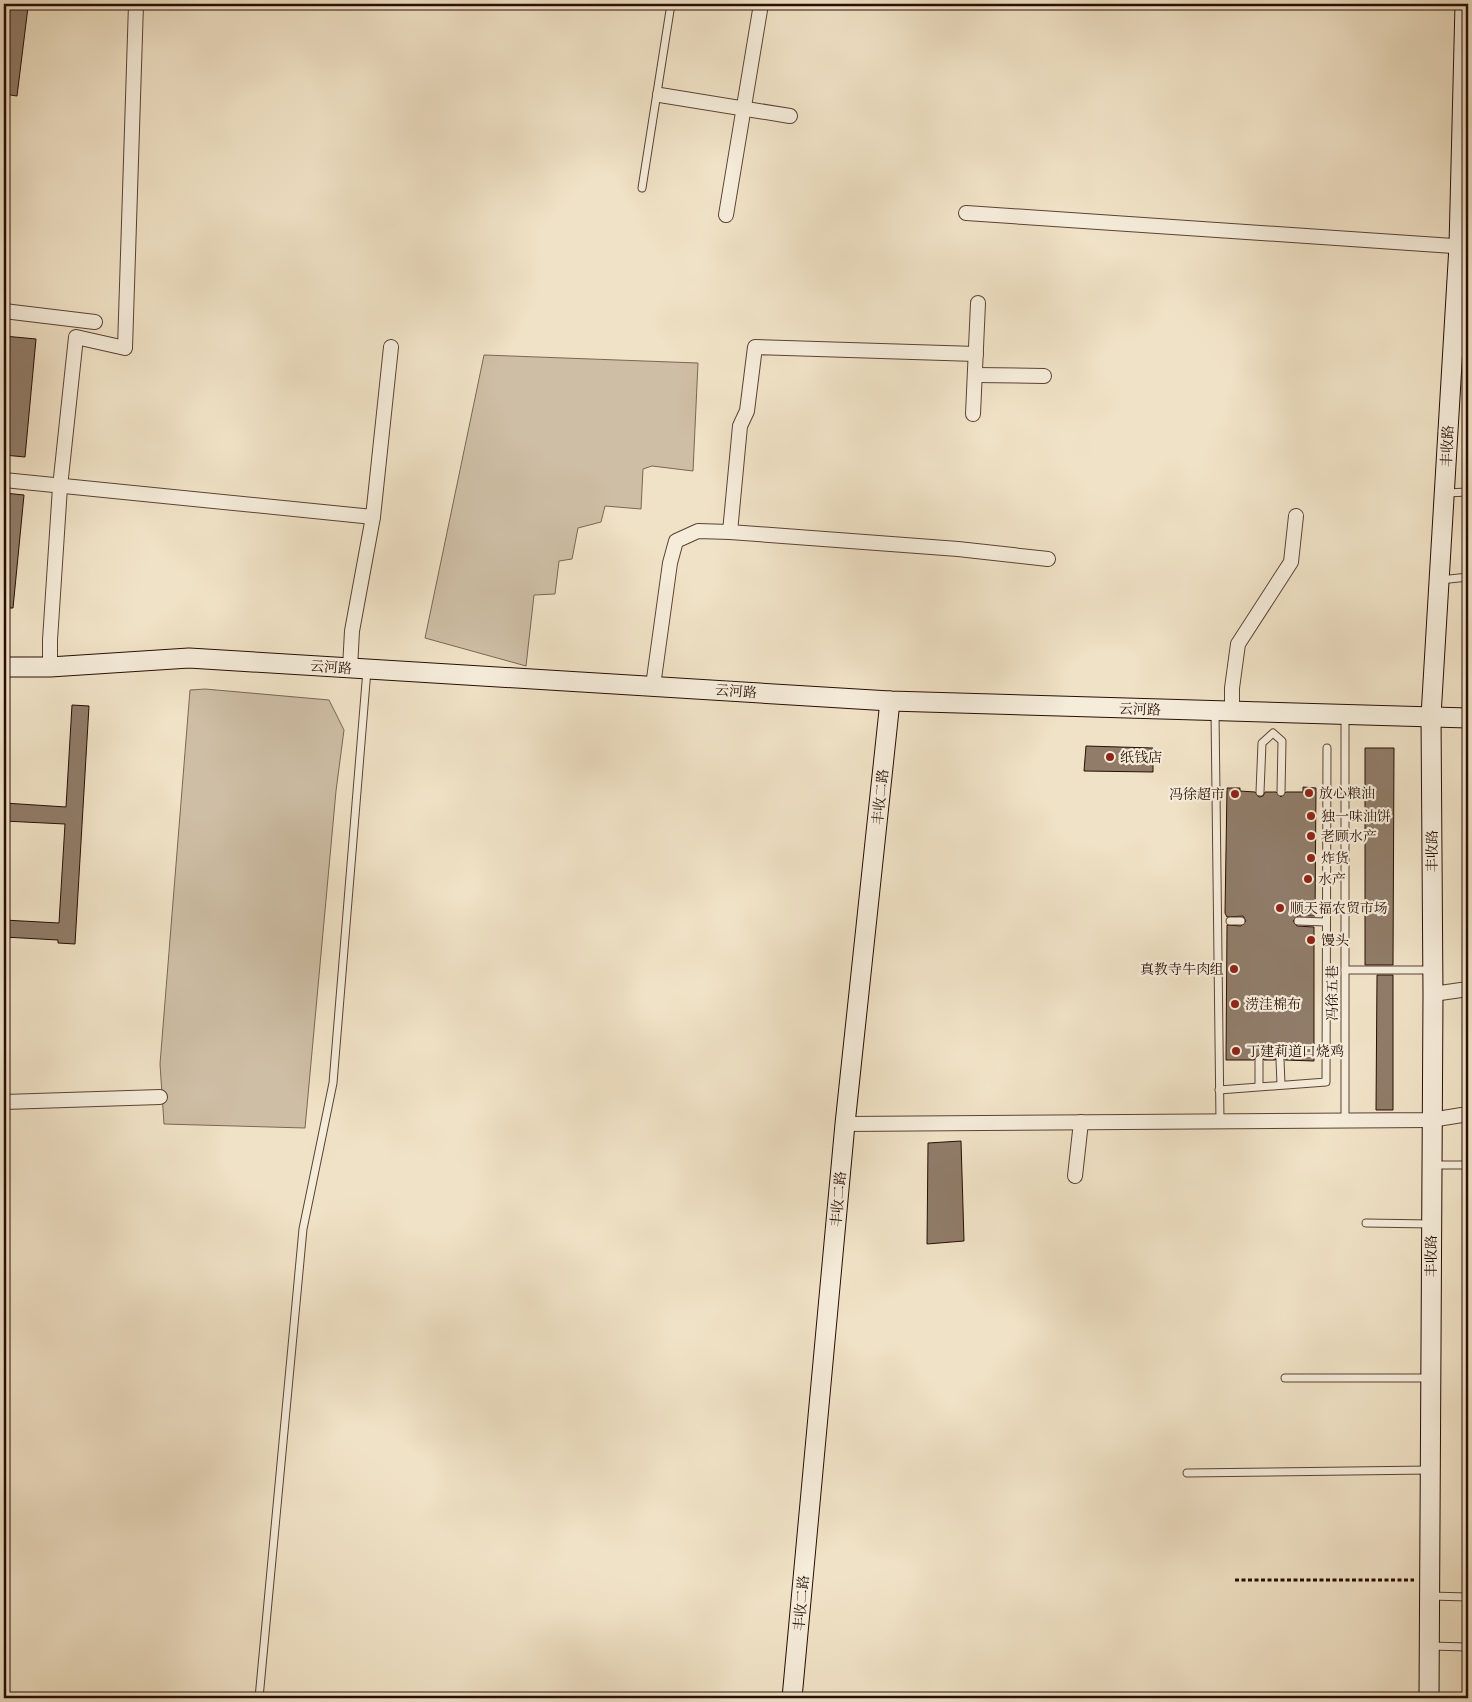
<svg xmlns="http://www.w3.org/2000/svg" width="1472" height="1702" viewBox="0 0 1472 1702" font-family="'Libre Caslon Text','Noto Serif SC',serif">
	<rect width="100%" height="100%" fill="#f0e2c6"/>
	<filter id="stains"><feTurbulence type="fractalNoise" baseFrequency=".004" numOctaves="4"/><feColorMatrix values="0 0 0 0 .2 0 0 0 0 .09 0 0 0 0 .02 0 0 0 .5 -.17"/></filter>
	<radialGradient id="worn" r=".72"><stop offset=".6" stop-color="#630" stop-opacity="0"/><stop offset="1" stop-color="#630" stop-opacity=".3"/></radialGradient>
	<g fill="#cebea5" stroke="#7b6654">
		<polygon points="484,355 698,363 693,471 652,466 643,469 641,509 605,506 601,522 578,528 572,559 559,561 555,594 534,595 526,666 425,638"/>
		<polygon points="205,689 329,700 344,730 336,791 305,1128 164,1124 160,1064 190,690"/>
	</g>
	<g fill="#907c69" stroke="#280e04">
		<polygon points="4,4 28,7 17,96 4,94"/>
		<polygon points="4,336 36,339 25,457 4,455"/>
		<polygon points="4,493 24,495 13,608 4,608"/>
		<polygon points="72,705 89,706 75,944 58,943 58,940 4,937 4,920 59,923 65,824 4,821 4,803 66,807"/>
		<polygon points="1086,746 1153,748 1153,772 1084,771"/>
		<polygon points="1365,748 1394,748 1393,965 1365,965"/>
		<polygon points="1303,787 1316,788 1315,916 1298,916 1293,921 1297,926 1314,927 1314,1061 1285,1060 1280,1055 1275,1060 1264,1060 1259,1055 1254,1060 1226,1060 1227,925 1241,926 1246,921 1243,916 1227,917 1225,913 1227,788 1240,788 1240,791 1255,792 1259,797 1263,796 1265,792 1276,792 1281,797 1286,792 1303,792"/>
		<polygon points="1377,975 1393,975 1393,1110 1376,1110"/>
		<polygon points="961,1141 964,1241 927,1244 928,1143"/>
	</g>
	<g fill="none" stroke-linecap="round" stroke-linejoin="round">
		<g stroke="#5a4334" stroke-width="9">
			<g id="lane">
				<polyline points="642,188 671,4"/>
				<polyline points="1446,493 1468,492"/>
				<polyline points="1440,580 1468,577"/>
				<polyline points="1215,712 1220,1121"/>
				<polyline points="1260,792 1262,743 1273,733 1282,741 1281,792"/>
				<polyline points="1230,921 1241,921"/>
				<polyline points="1298,921 1326,922"/>
				<polyline points="1345,970 1432,970"/>
				<polyline points="1280,1060 1281,1084"/>
				<polyline points="1259,1085 1259,1060"/>
				<polyline points="1219,1090 1326,1082 1327,748"/>
				<polyline points="1345,1121 1345,715"/>
				<polyline points="1434,1165 1468,1165"/>
				<polyline points="1366,1223 1431,1224"/>
				<polyline points="1285,1378 1429,1378"/>
				<polyline points="1187,1473 1430,1470"/>
				<polyline points="1430,1596 1468,1597"/>
				<polyline points="1431,1646 1468,1647"/>
				<polyline points="259,1698 303,1229 333,1083 367,670"/>
			</g>
		</g>
		<g stroke="#5a4334" stroke-width="16">
			<g id="street">
				<polyline points="660,95 790,116"/>
				<polyline points="966,213 1468,247"/>
				<polyline points="726,215 761,4"/>
				<polyline points="4,311 95,322"/>
				<polyline points="975,375 1044,376"/>
				<polyline points="973,414 978,303"/>
				<polyline points="4,480 373,517"/>
				<polyline points="730,532 740,426 747,411 755,347 976,354"/>
				<polyline points="50,667 50,640 60,487 76,337 125,348 136,4"/>
				<polyline points="350,668 352,631 373,517 391,347"/>
				<polyline points="653,686 670,563 676,541 698,531 730,532 958,549 1048,559"/>
				<polyline points="1232,712 1232,688 1238,644 1291,562 1296,516"/>
				<polyline points="1433,994 1468,989"/>
				<polyline points="4,1102 160,1097"/>
				<polyline points="845,1124 1431,1120 1468,1114"/>
				<polyline points="1075,1176 1081,1122"/>
			</g>
		</g>
		<g stroke="#280e04" stroke-width="21">
			<g id="secondary">
				<polyline points="4,667 50,667 189,658 890,701 1468,718"/>
				<polyline points="792,1698 845,1124 890,701"/>
				<polyline points="1429,1698 1433,994 1431,716 1459,246 1465,4"/>
			</g>
		</g>
		<polyline stroke="#280e04" stroke-width="3" stroke-dasharray="4 2.5" stroke-linecap="butt" points="1235,1580 1414,1580"/>
		<use href="#lane" stroke="#f5ecda" stroke-width="7"/>
		<use href="#street" stroke="#f5ecda" stroke-width="14"/>
		<use href="#secondary" stroke="#f5ecda" stroke-width="19"/>
	</g>
	<g fill="#8f2418" stroke="#f5ecda" stroke-width="2">
		<circle cx="1110" cy="757" r="5"/>
		<circle cx="1309" cy="793" r="5"/>
		<circle cx="1235" cy="794" r="5"/>
		<circle cx="1311" cy="816" r="5"/>
		<circle cx="1311" cy="836" r="5"/>
		<circle cx="1311" cy="858" r="5"/>
		<circle cx="1308" cy="879" r="5"/>
		<circle cx="1280" cy="908" r="5"/>
		<circle cx="1311" cy="940" r="5"/>
		<circle cx="1234" cy="969" r="5"/>
		<circle cx="1235" cy="1004" r="5"/>
		<circle cx="1236" cy="1051" r="5"/>
	</g>
	<g text-anchor="middle" dominant-baseline="central" stroke-width="4.5" stroke-linejoin="round" paint-order="stroke">
		<g font-size="14" fill="#280e04" stroke="#f5ecda">
			<text transform="translate(1447 446) rotate(-87)">丰收路</text>
			<text transform="translate(331 667) rotate(4)">云河路</text>
			<text transform="translate(736 691) rotate(4)">云河路</text>
			<text transform="translate(1140 709) rotate(2)">云河路</text>
			<text transform="translate(880 797) rotate(-84)">丰收二路</text>
			<text transform="translate(1432 851) rotate(-90)">丰收路</text>
			<text transform="translate(1332 993) rotate(-90)">冯徐五巷</text>
			<text transform="translate(838 1199) rotate(-85)">丰收二路</text>
			<text transform="translate(1431 1256) rotate(-90)">丰收路</text>
			<text transform="translate(801 1603) rotate(-85)">丰收二路</text>
		</g>
		<g font-size="14" fill="#280e04" stroke="#f5ecda" text-anchor="start">
			<text x="1120" y="757">纸钱店</text>
			<text x="1319" y="793">放心粮油</text>
			<text x="1225" y="794" text-anchor="end">冯徐超市</text>
			<text x="1321" y="816">独一味油饼</text>
			<text x="1321" y="836">老顾水产</text>
			<text x="1321" y="858">炸货</text>
			<text x="1318" y="879">水产</text>
			<text x="1290" y="908">顺天福农贸市场</text>
			<text x="1321" y="940">馒头</text>
			<text x="1224" y="969" text-anchor="end">真教寺牛肉组</text>
			<text x="1245" y="1004">涝洼棉布</text>
			<text x="1246" y="1051">丁建莉道口烧鸡</text>
		</g>
	</g>
	<rect width="1472" height="1702" fill="none" stroke="#f0e2c6" stroke-width="20"/>
	<rect x="5" y="5" width="1462" height="1692" fill="none" stroke="#280e04" stroke-width="2.5"/>
	<rect x="10" y="10" width="1452" height="1682" fill="none" stroke="#280e04"/>
	<rect width="100%" height="100%" filter="url(#stains)"/>
	<rect width="100%" height="100%" fill="url(#worn)"/>
</svg>
